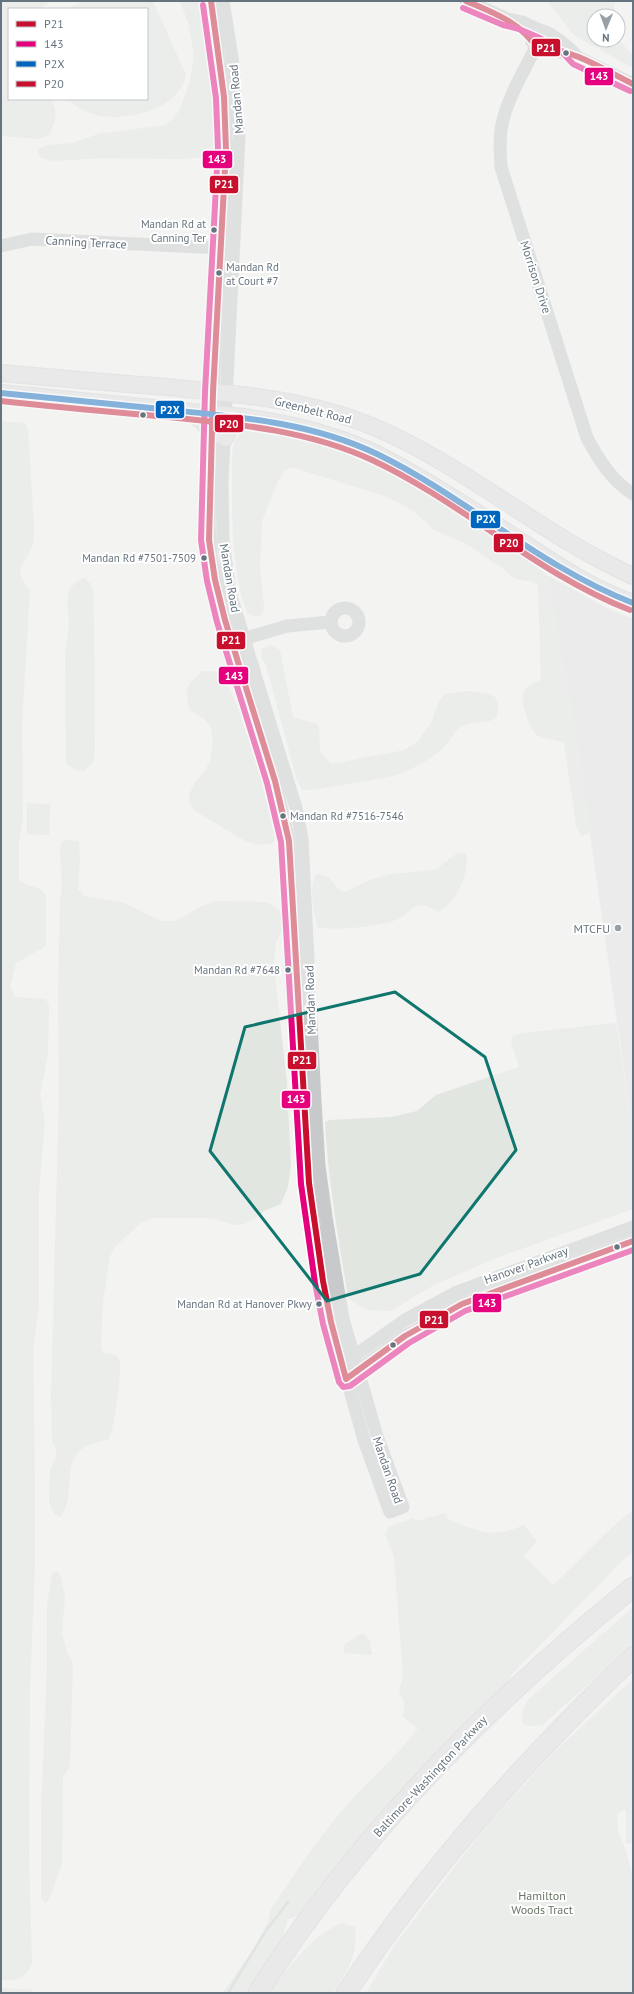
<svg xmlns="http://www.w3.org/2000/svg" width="634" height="1994" viewBox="0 0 634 1994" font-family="'PT Sans',sans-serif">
	<rect width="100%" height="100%" fill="#f3f3f2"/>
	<polygon fill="#e2e3e3" points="547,575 605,607 633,619 633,1132 576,737"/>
	<g fill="#e2e6e0">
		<path d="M1,1H51L40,9H9V99H51C59,111 55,122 49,135L38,139L1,136Z"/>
		<path d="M85,1H153L186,75C179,110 127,122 96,115C85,112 75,106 67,99H147V9H65Z"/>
		<polygon points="180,1 198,1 208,47 214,137 212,154 209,157 181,159 103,158 53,161 41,158 37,150 47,145 73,143 98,134 165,125 174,118 180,109 190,81 194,54 188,23"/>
		<polygon points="547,1 615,1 613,16 594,16 594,40 618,40 618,37 628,51 633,54 633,68 574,35"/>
		<path d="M1,421L24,423L28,428L34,527C34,532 34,538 33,543C26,568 10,563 30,591L22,722L23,817L19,841V880C28,889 38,884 46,895V946L16,963L10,987L15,997L46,999L49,1006L48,1054L40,1095L45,1123L39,1192V1307L33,1350L35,1479V1565L30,1689L29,1855L32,1964C22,1981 19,1980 1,1980Z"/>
		<path d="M243,430C268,435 294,437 318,444C397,469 481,526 547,575L576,737L590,833L581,836L576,825L564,743C555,739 544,739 537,735C530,731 518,697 525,689C529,685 536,683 541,679L538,586L534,582L515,579L505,570L465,543L434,530L417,514L405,506L385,496L291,467L285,470L278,481L262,521L260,566L264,608L262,614L257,617L248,614C232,577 232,520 232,480C232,466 231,452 235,440C237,436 240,433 243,430Z"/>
		<path d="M84,578C100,590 91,599 94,616L95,752L93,763L84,771L75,770L66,763L65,655L69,624L67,605L69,590L77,581Z"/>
		<path d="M271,645L280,650L293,717L317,724L319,728L320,752L331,764L405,750L418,741L431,723L439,701L445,694L469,691L488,694L495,697L498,703L497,717C487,725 476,720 465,725C453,729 451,742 442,749C428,761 411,770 394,776L314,790H302L296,777L266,665L261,657L262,649Z"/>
		<path d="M203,671H214L223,675L236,703L260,775L275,838L273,843L260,845L245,841L202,815L193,809L189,802V795L194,784L204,772L210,761L213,744L211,727L203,718L190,710C184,688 186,685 203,671Z"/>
		<polygon points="27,803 50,804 49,835 27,834"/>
		<path d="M65,840L77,841L79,842L80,859L78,889L84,896L125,903L138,910L162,921H176L200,907L215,901L266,902L279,909L282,917L281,932L276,942L274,967L287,1083L291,1166L288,1187L281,1204L264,1211L255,1219L244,1224L233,1225L212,1218H152L141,1223L116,1246L110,1256L103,1301L101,1344L103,1353L116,1355C118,1358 120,1360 120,1364C121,1375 114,1433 108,1440C51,1448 81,1486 61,1517L54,1514L49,1503L50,1470L57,1454L52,1440L51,1397L59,1096L58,1000L60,902L62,888L60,849L61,843Z"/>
		<path d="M464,853L467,856C467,878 458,900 439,912C434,910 425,903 419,905C412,907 408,913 402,917C387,927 334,931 317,927C315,913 307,886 317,874L329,877L337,888L343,892L348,891L369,880L392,874L435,870L456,854Z"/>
		<path d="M616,1023L633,1132V1209L496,1258L434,1285L390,1311L369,1310L360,1306L348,1298C339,1240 328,1182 325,1122L329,1120L391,1117L417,1111L436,1095L519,1067L511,1042L513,1036L522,1033Z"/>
		<path d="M633,1510V1552L618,1565L513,1673L489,1713L311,1915L298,1916L288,1919L281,1943L258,1993H223C239,1968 266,1938 271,1909C293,1877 314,1844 339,1814C364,1784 395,1759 418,1728L403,1717L405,1704L399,1691L403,1675L394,1557L385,1534L388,1532L387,1528L413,1518L416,1521L446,1513L448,1519C479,1532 492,1539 524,1525L537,1541L524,1556L553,1585C580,1561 604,1532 633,1510Z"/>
		<polygon points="54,1572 58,1572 61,1578 65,1596 62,1632 67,1653 73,1663 70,1761 69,1768 63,1777 62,1864 48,1902 45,1903 41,1898 41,1812 47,1670 47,1606 52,1574"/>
		<polygon points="633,1607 633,1645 542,1725 528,1726 522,1723 523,1711 528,1700"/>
		<polygon points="360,1634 364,1634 370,1641 372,1655 344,1653 344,1645"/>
		<polygon points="633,1679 633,1807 631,1807 633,1807 633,1844 626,1843 626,1809 617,1814 618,1831 627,1854 633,1879 633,1993 366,1993 396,1943 488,1824 554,1752"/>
		<path d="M342,1923L355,1927C358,1956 348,1970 333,1993H269C289,1967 311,1936 342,1923Z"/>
		<polygon points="1,1988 32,1990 34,1993 1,1993"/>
	</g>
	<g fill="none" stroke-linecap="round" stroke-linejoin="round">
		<polyline stroke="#cad1d3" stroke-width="2.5" points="228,1993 265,1932 288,1902"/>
		<g stroke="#cfd0d0" stroke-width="18">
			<g id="major">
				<path d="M1,373C56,378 112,383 167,387C237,394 308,399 374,427C466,466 542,535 633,576"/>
				<path d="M1,393L243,417C289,423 335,434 377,454C422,477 465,505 507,532C547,558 587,587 633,603"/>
				<polyline points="190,412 202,421 213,436"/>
				<polyline points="225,438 230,427 243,417"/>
			</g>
		</g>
		<g stroke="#cfcfd0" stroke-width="21">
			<g id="highway">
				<path d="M258,1993C357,1836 489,1703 633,1587"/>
				<path d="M346,1993C429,1868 524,1761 633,1657"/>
			</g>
		</g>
		<g stroke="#c8c9ca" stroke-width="13">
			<polyline points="211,1 224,97 226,149 213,392 209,525 211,557 225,620 275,781 289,841 303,1103 313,1219 331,1322 364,1440 390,1512 403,1507 377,1436 343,1319 326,1217 319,1166 315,1102 302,839 296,808 230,593 223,540 222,482 239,136 232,57 223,1"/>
			<polyline points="466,1 508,19 522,22 539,30"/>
			<path d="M549,35V43L545,47L539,48L532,42C526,11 572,48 577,57"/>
			<path d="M536,47C524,71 508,97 502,124C499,138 500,153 501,167L587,438C599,460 612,481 633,494"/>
			<polyline points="545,47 577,57 633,84"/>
			<polyline points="1,246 32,239 221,248"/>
			<circle cx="345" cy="622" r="14"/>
			<polyline points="236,641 287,626 331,622"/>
			<polyline points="347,1361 405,1320 457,1292 633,1227"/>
			<polyline points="351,1375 405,1336 462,1304 633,1241"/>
		</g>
		<use href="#major" stroke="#dddede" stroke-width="16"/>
		<use href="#highway" stroke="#dddede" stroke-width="19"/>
		<g stroke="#fff" stroke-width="9">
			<g id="bus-1">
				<polyline points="211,1 224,97 226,149 213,392 209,540 215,580 225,620 275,781 289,841 309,1183 323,1281 331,1322 346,1379 405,1336 462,1304 633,1241"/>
				<path d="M466,1C492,12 520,22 536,47C568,47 605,70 633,84"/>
			</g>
		</g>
		<g stroke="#fff" stroke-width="9">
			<g id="bus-2">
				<polyline points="203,5 216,98 218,149 205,392 201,540 207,581 217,622 267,783 281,842 301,1184 315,1283 323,1324 339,1382 343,1387 350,1386 409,1343 465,1311 633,1250"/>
				<polyline points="463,8 503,25 519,29 540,38 562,52 573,64 630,91"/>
			</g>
		</g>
		<g stroke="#fff" stroke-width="9">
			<path id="bus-3" d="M1,393C58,399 114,404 171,410C241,417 312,423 377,454C466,497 540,567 633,603"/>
		</g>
		<g stroke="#fff" stroke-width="9">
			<path id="bus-4" d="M1,401C56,407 112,412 167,417C237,424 307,430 372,460C462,502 537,574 630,610"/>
		</g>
		<use href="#bus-1" stroke="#c8102e" stroke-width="6"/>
		<use href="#bus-2" stroke="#e5007d" stroke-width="6"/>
		<use href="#bus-3" stroke="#0065bd" stroke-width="6"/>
		<use href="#bus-4" stroke="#c8102e" stroke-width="6"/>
	</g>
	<path d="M0 0H634V1994H0ZM395,992L485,1057L516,1150L420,1274L327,1301L210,1151L245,1027Z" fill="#f3f3f2" fill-opacity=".55" fill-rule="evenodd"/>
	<path fill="none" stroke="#0f766e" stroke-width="3" stroke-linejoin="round" d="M395,992L485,1057L516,1150L420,1274L327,1301L210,1151L245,1027Z"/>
	<g fill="#66747f" stroke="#fff" stroke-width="1.5">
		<circle cx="566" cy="53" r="3.5"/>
		<circle cx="214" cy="230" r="3.5"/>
		<circle cx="219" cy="273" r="3.5"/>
		<circle cx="143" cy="415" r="3.5"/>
		<circle cx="204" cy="558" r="3.5"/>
		<circle cx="283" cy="816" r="3.5"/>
		<circle cx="288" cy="970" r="3.5"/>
		<circle cx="617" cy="1247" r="3.5"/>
		<circle cx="319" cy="1304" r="3.5"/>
		<circle cx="393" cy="1345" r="3.5"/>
	</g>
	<circle fill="#97a0a7" stroke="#fff" stroke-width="1.5" cx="618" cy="928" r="4"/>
	<g text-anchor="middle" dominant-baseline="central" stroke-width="4" stroke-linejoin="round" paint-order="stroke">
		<g font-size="11" fill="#66747f" stroke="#fff" text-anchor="end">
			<text x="206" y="224">Mandan Rd at<tspan x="206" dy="14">Canning Ter</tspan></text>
			<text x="226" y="267" text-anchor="start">Mandan Rd<tspan x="226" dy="14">at Court #7</tspan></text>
			<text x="196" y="558">Mandan Rd #7501-7509</text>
			<text x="290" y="816" text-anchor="start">Mandan Rd #7516-7546</text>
			<text x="280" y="970">Mandan Rd #7648</text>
			<text x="312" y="1304">Mandan Rd at Hanover Pkwy</text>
		</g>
		<g font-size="12" fill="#66747f" stroke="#fff">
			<text transform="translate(236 99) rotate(-95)">Mandan Road</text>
			<text transform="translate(86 242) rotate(3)">Canning Terrace</text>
			<text transform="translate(536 277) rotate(72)">Morrison Drive</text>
			<text transform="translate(313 410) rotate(14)">Greenbelt Road</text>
			<text transform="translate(230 578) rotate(80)">Mandan Road</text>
			<text transform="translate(310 1000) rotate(-92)">Mandan Road</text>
			<text transform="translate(526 1265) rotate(-20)">Hanover Parkway</text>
			<text transform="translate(388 1470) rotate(71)">Mandan Road</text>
			<text transform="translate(430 1776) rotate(-47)">Baltimore-Washington Parkway</text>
		</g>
		<g font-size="12" fill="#66747f" stroke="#fff" text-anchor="end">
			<text x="610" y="928">MTCFU</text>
		</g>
		<g font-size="12" fill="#687764" stroke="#fff">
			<text x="542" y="1895">Hamilton<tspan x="542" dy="14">Woods Tract</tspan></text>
		</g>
	</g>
	<g stroke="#fff" stroke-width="1.5">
		<rect x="531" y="38" width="30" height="19" rx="4" fill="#c8102e"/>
		<rect x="584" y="67" width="30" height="19" rx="4" fill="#e5007d"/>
		<rect x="202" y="150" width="31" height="19" rx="4" fill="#e5007d"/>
		<rect x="209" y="175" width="30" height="19" rx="4" fill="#c8102e"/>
		<rect x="155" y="400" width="30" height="19" rx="4" fill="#0065bd"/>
		<rect x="214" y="414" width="30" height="19" rx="4" fill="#c8102e"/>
		<rect x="470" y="510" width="31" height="19" rx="4" fill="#0065bd"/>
		<rect x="493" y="533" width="31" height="20" rx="4" fill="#c8102e"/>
		<rect x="216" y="631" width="30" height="19" rx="4" fill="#c8102e"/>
		<rect x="218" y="666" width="31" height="19" rx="4" fill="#e5007d"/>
		<rect x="287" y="1051" width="30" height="19" rx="4" fill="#c8102e"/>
		<rect x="281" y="1090" width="30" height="19" rx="4" fill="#e5007d"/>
		<rect x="472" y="1293" width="30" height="20" rx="4" fill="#e5007d"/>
		<rect x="419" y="1310" width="30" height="19" rx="4" fill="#c8102e"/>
	</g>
	<g font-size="11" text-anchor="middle" font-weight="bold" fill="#fff">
		<text x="546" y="52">P21</text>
		<text x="599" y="80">143</text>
		<text x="217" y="163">143</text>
		<text x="224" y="188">P21</text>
		<text x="170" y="414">P2X</text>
		<text x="229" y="428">P20</text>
		<text x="486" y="523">P2X</text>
		<text x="509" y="547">P20</text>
		<text x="231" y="644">P21</text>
		<text x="234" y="680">143</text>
		<text x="302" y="1064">P21</text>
		<text x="296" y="1103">143</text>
		<text x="487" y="1307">143</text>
		<text x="434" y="1324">P21</text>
	</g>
	<rect width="634" height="1994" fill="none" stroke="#66747f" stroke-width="4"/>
	<rect x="8" y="8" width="140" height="92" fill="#ffffff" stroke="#c2c7cc"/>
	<rect x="16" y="21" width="20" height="6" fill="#c8102e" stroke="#c2c7cc"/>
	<text x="44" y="28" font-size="12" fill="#66747f">P21</text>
	<rect x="16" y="41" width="20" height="6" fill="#e5007d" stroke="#c2c7cc"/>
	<text x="44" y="48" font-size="12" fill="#66747f">143</text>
	<rect x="16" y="61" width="20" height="6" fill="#0065bd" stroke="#c2c7cc"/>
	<text x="44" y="68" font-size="12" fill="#66747f">P2X</text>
	<rect x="16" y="81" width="20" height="6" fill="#c8102e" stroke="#c2c7cc"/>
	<text x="44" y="88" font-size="12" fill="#66747f">P20</text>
	<g transform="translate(606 28) rotate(181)"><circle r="19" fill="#ffffff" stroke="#c2c7cc"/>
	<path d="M0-3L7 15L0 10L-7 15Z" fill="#97a0a7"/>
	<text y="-6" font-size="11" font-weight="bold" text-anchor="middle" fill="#66747f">N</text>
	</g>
</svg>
